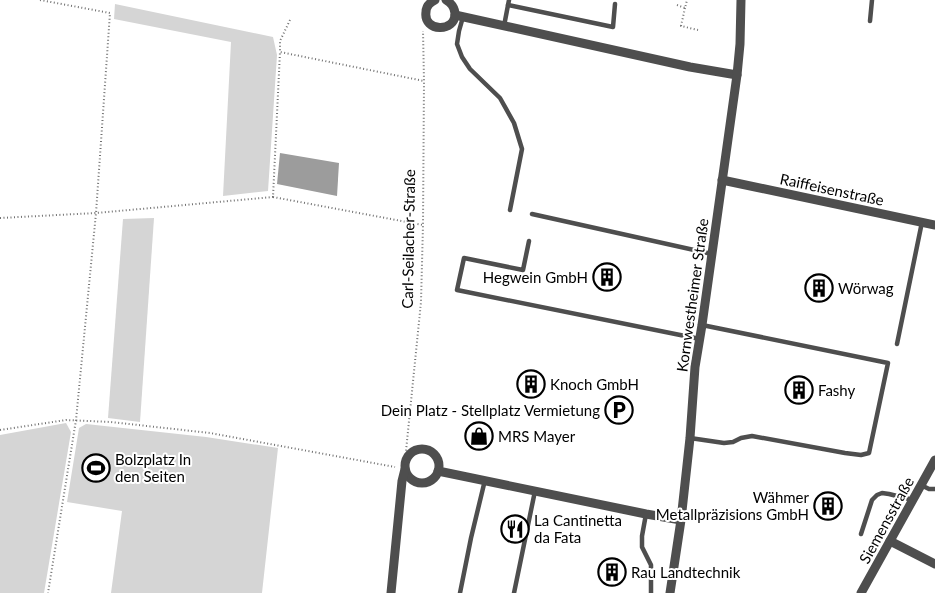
<svg xmlns="http://www.w3.org/2000/svg" width="935" height="593" viewBox="0 0 935 593" font-family="Lato,sans-serif">
	<rect width="100%" height="100%" fill="#fff"/>
	<g fill="#d5d5d5">
		<polygon points="115,4 273,37 277,55 268,191 223,196 231,42 114,19"/>
		<polygon points="154,218 140,422 108,418 123,219"/>
		<polygon points="66,423 71,432 44,593 0,593 0,435"/>
		<polygon points="86,424 206,437 278,448 262,593 111,593 122,511 67,502 79,428"/>
	</g>
	<polygon fill="#9c9c9c" points="280,153 339,163 337,196 277,184"/>
	<g fill="none" stroke-linecap="round" stroke-linejoin="round">
		<g stroke="#707070" stroke-width="2" stroke-dasharray="1 2.5" stroke-linecap="butt">
			<polyline points="40,0 110,13 96,213 76,420 48,593"/>
			<polyline points="677,5 685,8 687,0"/>
			<polyline points="685,8 681,26 698,30"/>
			<polyline points="290,20 280,41 280,52 424,81"/>
			<polyline points="273,197 423,225"/>
			<polyline points="0,218 96,213 273,197 280,52"/>
			<polyline points="0,430 66,420 111,422 210,433 395,467"/>
			<polyline points="405,461 421,302 423,225 424,81 423,31"/>
		</g>
		<g stroke="#4e4e4e" stroke-width="4.5">
			<polyline points="508,5 613,27 615,4"/>
			<polyline points="463,17 459,31 457,44 462,57 470,69 500,98 514,123 522,149 510,210"/>
			<polyline points="870,21 872,0"/>
			<polyline points="504,26 509,0"/>
			<polyline points="532,214 712,254"/>
			<polyline points="529,241 523,270 464,258 457,290 700,339"/>
			<polyline points="897,344 922,222"/>
			<polyline points="690,438 724,443 733,442 741,438 752,436 845,453 861,455 869,453 888,363 702,325"/>
			<polyline points="921,485 929,489 935,489"/>
			<polyline points="646,514 642,536 642,547 651,565 651,593"/>
			<polyline points="861,534 872,500 877,495 882,493 889,494 913,500"/>
			<polyline points="460,593 471,538 485,480"/>
			<polyline points="514,593 535,491"/>
		</g>
		<g stroke="#4e4e4e" stroke-width="9">
			<path d="M435,0C431,2 426,6 426,12C423,32 456,33 455,13C454,6 451,3 446,0"/>
			<polyline points="455,15 690,67 737,75"/>
			<polyline points="722,180 935,225"/>
			<circle cx="422" cy="466" r="17"/>
			<polyline points="438,471 646,514 681,520"/>
			<polyline points="890,541 935,564"/>
			<polyline points="391,593 402,481 405,469"/>
			<polyline points="670,593 681,520 690,438 695,367 702,325 737,75 740,44 741,0"/>
			<polyline points="861,593 935,460"/>
		</g>
	</g>
	<defs>
		<g id="building-ring" transform="scale(1.4375)"><circle r="9.5" fill="#fff" stroke="#000" stroke-width="1.5"/><path d="M-4-6H4V6H1V3H-1V6H-4ZM-2.5-4.3h1.7v1.8h-1.7ZM.8-4.3h1.7v1.8H.8ZM-2.5-1h1.7V.8h-1.7ZM.8-1h1.7V.8H.8Z" fill="#000"/></g>
		<g id="parking-ring" transform="scale(1.4375)"><circle r="9.5" fill="#fff" stroke="#000" stroke-width="1.5"/><path d="M-3.5-5.5H1a3.5 3.5 0 0 1 0 7H-1V5.5H-3.5ZM-1-3.4V-.6H.8a1.4 1.4 0 0 0 0-2.8Z" fill="#000"/></g>
		<g id="shop-ring" transform="scale(1.4375)"><circle r="9.5" fill="#fff" stroke="#000" stroke-width="1.5"/><path d="M-5-2.5h2.3a2.7 3.5 0 0 1 5.4 0H5L5.5 6h-11ZM-1.5-2.5h3a1.5 2.3 0 0 0-3 0Z" fill="#000"/></g>
		<g id="stadium-ring" transform="scale(1.4375)"><circle r="9.5" fill="#fff" stroke="#000" stroke-width="1.5"/><path d="M0-5a6.5 5 0 1 0 0 10a6.5 5 0 1 0 0-10ZM-3.5-1.8h7v3.6h-7Z" fill="#000"/></g>
		<g id="restaurant-ring" transform="scale(1.4375)"><circle r="9.5" fill="#fff" stroke="#000" stroke-width="1.5"/><path d="M-5-6h1v4h1v-4h1v4h1v-4h1v5L-1.5 .5V6h-2V.5L-5-1ZM5-6V6H3V1.5H1.5Q1.5-4 5-6Z" fill="#000"/></g>
	</defs>
	<g fill-rule="evenodd">
		<use href="#building-ring" x="607" y="277"/>
		<use href="#building-ring" x="819" y="288"/>
		<use href="#building-ring" x="531" y="384"/>
		<use href="#building-ring" x="799" y="390"/>
		<use href="#parking-ring" x="619" y="410"/>
		<use href="#shop-ring" x="479" y="436"/>
		<use href="#stadium-ring" x="96" y="468"/>
		<use href="#building-ring" x="828" y="506"/>
		<use href="#restaurant-ring" x="515" y="529"/>
		<use href="#building-ring" x="612" y="572"/>
	</g>
	<g text-anchor="middle" dominant-baseline="central" stroke-width="4" stroke-linejoin="round" paint-order="stroke">
		<g font-size="15" fill="#000" stroke="#fff">
			<text transform="translate(832 189) rotate(12)">Raiffeisenstraße</text>
			<text transform="translate(408 239) rotate(-89)">Carl-Seilacher-Straße</text>
			<text transform="translate(692 295) rotate(-82)">Kornwestheimer Straße</text>
			<text transform="translate(886 520) rotate(-61)">Siemensstraße</text>
		</g>
		<g font-size="15" fill="#000" stroke="#fff" text-anchor="start">
			<text x="588" y="277" text-anchor="end">Hegwein GmbH</text>
			<text x="838" y="288">Wörwag</text>
			<text x="550" y="384">Knoch GmbH</text>
			<text x="818" y="390">Fashy</text>
			<text x="600" y="410" text-anchor="end">Dein Platz - Stellplatz Vermietung</text>
			<text x="498" y="436">MRS Mayer</text>
			<text x="115" y="459">Bolzplatz In<tspan x="115" dy="17">den Seiten</tspan></text>
			<text x="809" y="497" text-anchor="end">Wähmer<tspan x="809" dy="17">Metallpräzisions GmbH</tspan></text>
			<text x="534" y="520">La Cantinetta<tspan x="534" dy="17">da Fata</tspan></text>
			<text x="631" y="572">Rau Landtechnik</text>
		</g>
	</g>
</svg>
